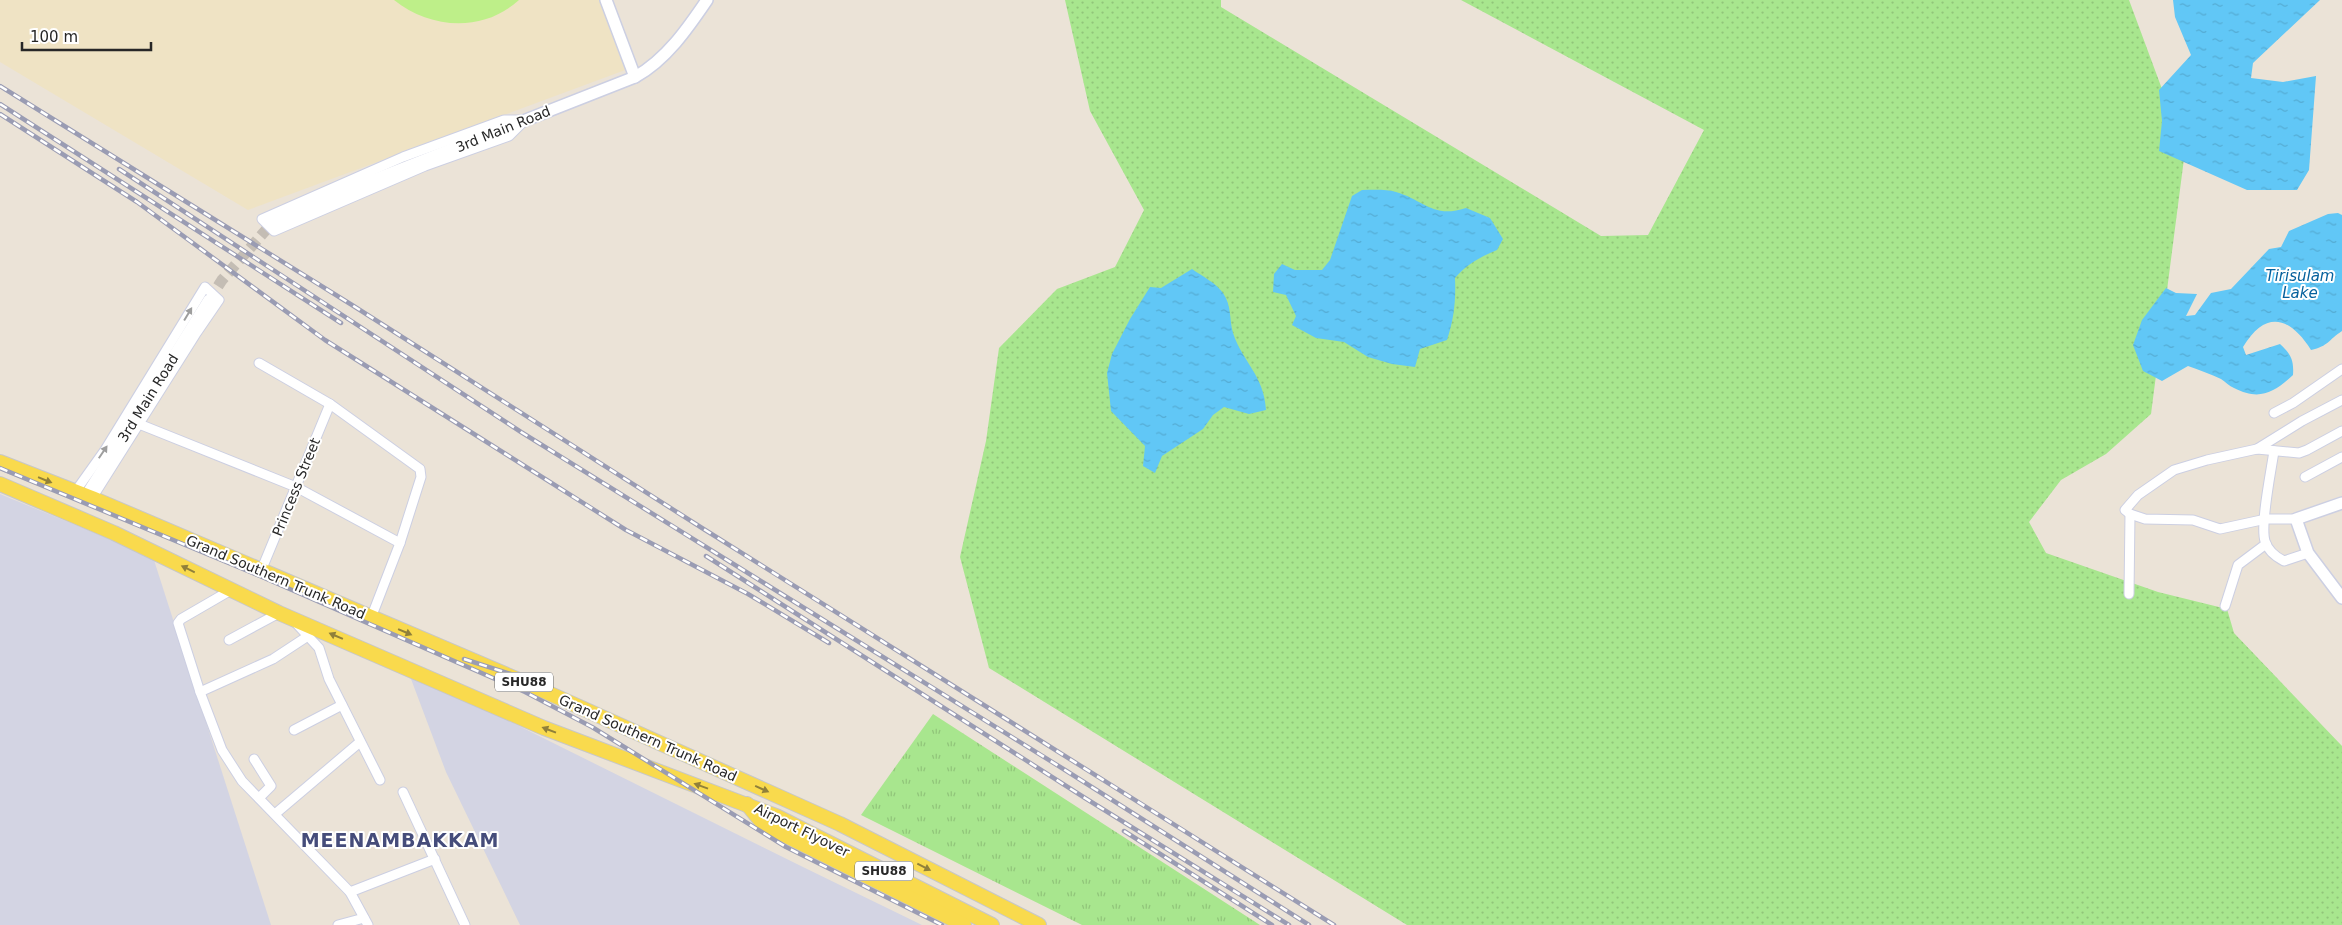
<svg xmlns="http://www.w3.org/2000/svg" width="2342" height="925" viewBox="0 0 2342 925" font-family="'DejaVu Sans',sans-serif">
	<defs>
		<pattern id="grass-dots" width="8" height="8" patternUnits="userSpaceOnUse" patternTransform="scale(1.25)"><rect width="8" height="8" fill="#a8e68e"/><path d="M2 2h.1M6 6h.1" fill="none" stroke="#91c57a" stroke-width="1.8" stroke-linecap="round"/></pattern>
		<pattern id="park-tufts" width="24" height="20" patternUnits="userSpaceOnUse" patternTransform="scale(1.25)"><rect width="24" height="20" fill="#a8e68e"/><path d="M3 7l-1-3M5 7V3M7 7l1-3M15 17l-1-3M17 17v-4M19 17l1-3" fill="none" stroke="#91c57a"/></pattern>
		<pattern id="water-ripples" width="26" height="14" patternUnits="userSpaceOnUse" patternTransform="scale(1.25)"><rect width="26" height="14" fill="#61c7f6"/><path d="M2 4q2-2 4 0t4 0M15 11q2-2 4 0t4 0" fill="none" stroke="#54abd3"/></pattern>
	</defs>
	<rect width="100%" height="100%" fill="#ebe3d7"/>
	<polygon fill="#efe3c4" points="0,0 600,0 628,69 248,210 0,62"/>
	<g fill="#d3d4e3">
		<polygon points="0,494 153,557 271,925 0,925"/>
		<polygon points="408,671 805,868 922,925 520,925 446,772"/>
	</g>
	<polygon fill="url(#grass-dots)" points="1065,0 1221,0 1221,7 1601,236 1648,235 1704,130 1461,0 2129,0 2185,151 2151,414 2106,454 2061,480 2029,522 2046,553 2158,592 2227,609 2234,633 2342,746 2342,925 1407,925 989,668 960,557 986,441 999,348 1057,289 1115,267 1144,210 1090,111"/>
	<polygon fill="url(#park-tufts)" points="933,714 1260,925 1082,925 861,815"/>
	<path fill="#beef89" d="M394,0H519C483,33 430,29 394,0Z"/>
	<g fill="url(#water-ripples)">
		<polygon points="2173,0 2320,0 2253,63 2251,78 2283,82 2316,76 2309,170 2297,190 2247,190 2159,151 2162,121 2159,90 2191,55 2175,17"/>
		<path d="M1362,190C1373,190 1386,189 1396,192C1424,200 1433,219 1466,208L1490,218L1503,239L1497,250C1480,257 1467,264 1455,278C1456,301 1454,319 1447,340L1420,349L1415,367L1392,364L1368,357L1344,342L1316,338L1292,325L1296,316L1286,295L1273,292L1274,274L1282,264L1295,270H1322L1330,260L1352,196Z"/>
		<path d="M2338,213L2342,215V331C2328,340 2329,346 2311,350C2290,317 2266,309 2243,347L2246,355L2280,344C2291,354 2294,360 2293,375C2274,393 2259,401 2234,388C2229,386 2226,382 2221,379C2211,374 2199,370 2188,366L2162,381L2143,371L2133,345L2142,320L2166,288L2176,293L2197,294L2186,316L2195,315L2211,293L2231,289L2269,249L2281,247L2289,231L2328,214Z"/>
		<path d="M1192,269C1202,276 1216,283 1223,293C1232,306 1229,319 1233,333C1243,363 1264,375 1266,410L1249,414L1224,407L1213,415L1203,429L1162,456L1155,473L1143,466L1145,446L1111,411L1107,373L1112,354L1130,319L1150,287L1161,288Z"/>
	</g>
	<g fill="none" stroke-linecap="round" stroke-linejoin="round">
		<polyline stroke="#c4bdb4" stroke-width="11" stroke-dasharray="11 5.5" stroke-linecap="butt" points="209,300 222,280 273,222"/>
		<g stroke="#cccfe2" stroke-width="11">
			<g id="minor">
				<polygon points="504,120 525,120 509,136 425,166 274,231 262,219 403,157"/>
				<polyline points="259,363 330,404 420,469 421,477 400,543 371,618"/>
				<polyline points="2274,413 2293,403 2342,369"/>
				<polyline points="139,424 296,487 400,543"/>
				<polyline points="2257,449 2302,421 2342,400"/>
				<path d="M2274,451C2271,472 2260,524 2265,541C2268,551 2276,557 2284,561L2308,553"/>
				<polyline points="2305,477 2342,457"/>
				<polyline points="75,492 105,450 205,287 219,300 195,335 92,498"/>
				<polyline points="2296,519 2266,519 2220,529 2193,520 2145,519 2130,514 2125,510 2138,495 2174,470 2207,460 2257,449 2299,453 2307,450 2342,431"/>
				<polyline points="261,571 330,404"/>
				<polyline points="231,590 181,619 178,623 200,692 222,750 242,781 350,892 368,925"/>
				<polyline points="2129,594 2130,514"/>
				<polyline points="2225,606 2238,565 2266,544"/>
				<polyline points="295,622 319,648 329,679 380,780"/>
				<polyline points="229,640 279,613"/>
				<polyline points="200,692 273,659 308,636"/>
				<polyline points="294,730 342,705"/>
				<polyline points="254,759 271,786 259,798"/>
				<polyline points="403,792 465,925"/>
				<polyline points="275,814 360,742"/>
				<polyline points="350,892 435,859"/>
				<polyline points="338,925 364,918"/>
			</g>
		</g>
		<g stroke="#cccfe2" stroke-width="14">
			<g id="tertiary">
				<polyline points="606,0 635,77"/>
				<path d="M273,222L368,182L635,77C666,60 688,28 707,0"/>
				<polyline points="86,496 209,300"/>
				<polyline points="2342,503 2296,519 2308,553 2342,598"/>
			</g>
		</g>
		<g stroke="#c7c7c7" stroke-width="16">
			<g id="primary">
				<polyline points="0,462 92,498 526,683 840,824 1039,925"/>
				<polyline points="0,484 114,533 279,613 544,728 776,816 992,925"/>
				<polyline points="747,804 764,825 964,925"/>
			</g>
		</g>
		<use href="#minor" stroke="#fff" stroke-width="9"/>
		<use href="#tertiary" stroke="#fff" stroke-width="11"/>
		<use href="#primary" stroke="#f9da4d" stroke-width="14"/>
		<g stroke="#9a9cb3" stroke-width="4.5">
			<g id="rail">
				<polyline points="0,86 352,305 702,528 1334,925"/>
				<polyline points="0,104 341,323"/>
				<polyline points="0,114 137,202 325,340 626,530 748,594 829,643"/>
				<polyline points="119,169 521,432 1065,770 1309,925"/>
				<polyline points="0,468 260,576 525,692 592,727 786,847 942,925"/>
				<polyline points="706,556 1085,798 1289,925"/>
				<polyline points="464,659 526,679"/>
				<polyline points="1124,831 1272,925"/>
			</g>
		</g>
		<use href="#rail" stroke="#fff" stroke-width="2.5" stroke-dasharray="8" stroke-linecap="butt"/>
	</g>
	<defs><path id="oneway-solid" d="M-6-.8H1V-3.2L6.5 0L1 3.2V.8H-6Z" transform="scale(1.25)"/></defs>
	<g fill="#9e9e9e">
		<use href="#oneway-solid" transform="translate(188 314) rotate(-59)"/>
		<use href="#oneway-solid" transform="translate(103 452) rotate(-56)"/>
	</g>
	<g fill="#90803a">
		<use href="#oneway-solid" transform="translate(45 480) rotate(22)"/>
		<use href="#oneway-solid" transform="translate(188 569) rotate(-154)"/>
		<use href="#oneway-solid" transform="translate(405 632) rotate(23)"/>
		<use href="#oneway-solid" transform="translate(336 636) rotate(-157)"/>
		<use href="#oneway-solid" transform="translate(549 730) rotate(-159)"/>
		<use href="#oneway-solid" transform="translate(701 786) rotate(-160)"/>
		<use href="#oneway-solid" transform="translate(762 789) rotate(24)"/>
		<use href="#oneway-solid" transform="translate(924 867) rotate(27)"/>
	</g>
	<g text-anchor="middle" dominant-baseline="central" stroke-width="4" stroke-linejoin="round" paint-order="stroke">
		<g fill="#fff" stroke="#686868" stroke-width="1">
			<rect x="495" y="672.5" width="58" height="19" rx="4"/>
			<rect x="855" y="861.5" width="58" height="19" rx="4"/>
		</g>
		<g font-size="12" font-weight="bold" fill="#272727">
			<text x="524" y="682">SHU88</text>
			<text x="884" y="871">SHU88</text>
		</g>
		<g font-size="14" fill="#272727" stroke="#fff">
			<text transform="translate(503 129) rotate(-22)">3rd Main Road</text>
			<text transform="translate(148 398) rotate(-58)">3rd Main Road</text>
			<text transform="translate(296 487) rotate(-68)">Princess Street</text>
			<text transform="translate(276 577) rotate(23)">Grand Southern Trunk Road</text>
			<text transform="translate(648 738) rotate(24)">Grand Southern Trunk Road</text>
			<text transform="translate(802 830) rotate(26)">Airport Flyover</text>
		</g>
		<g font-size="15" font-style="italic" fill="#05619d" stroke="#fff">
			<text x="2300" y="276">Tirisulam<tspan x="2300" dy="17">Lake</tspan></text>
		</g>
		<g font-size="19" font-weight="bold" letter-spacing="1" fill="#454c7a" stroke="#fff">
			<text x="400" y="840">MEENAMBAKKAM</text>
		</g>
	</g>
	<path d="M22 42v8h129v-8" fill="none" stroke="#272727" stroke-width="2.5"/>
	<text x="30" y="42" font-size="15" fill="#272727" stroke="#ffffff" stroke-width="4" paint-order="stroke">100 m</text>
</svg>
